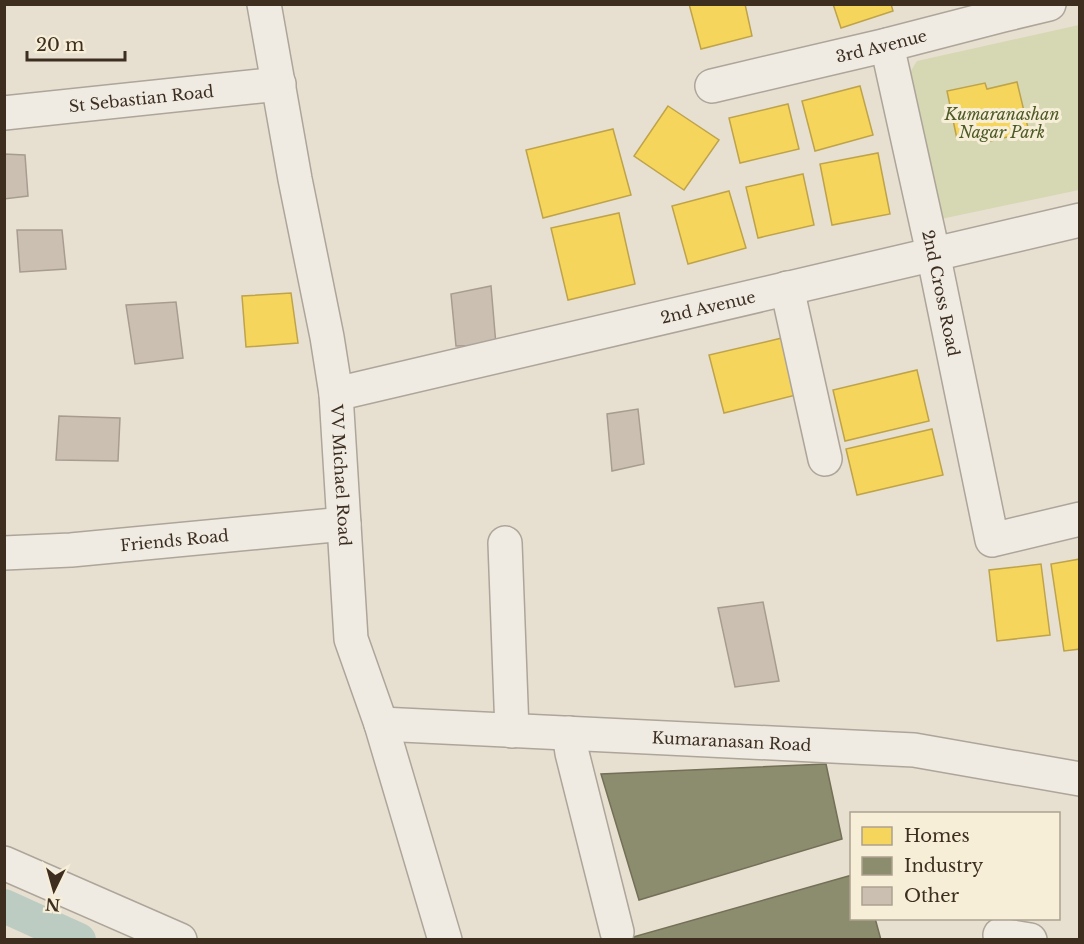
<svg xmlns="http://www.w3.org/2000/svg" width="1084" height="944" viewBox="0 0 1084 944" font-family="'Libre Baskerville',serif">
	<rect width="100%" height="100%" fill="#e7e0d1"/>
	<polygon fill="#d6d7b3" points="1079,25 1079,190 941,219 910,72 917,61"/>
	<g fill="#f6d55c" stroke="#bea34a" stroke-width="1.5">
		<polygon points="689,4 745,4 752,36 701,49"/>
		<polygon points="833,4 891,4 893,11 841,28"/>
		<polygon points="1017,82 1029,132 990,141 989,132 957,139 947,91 985,83 987,89"/>
		<polygon points="860,86 873,135 815,151 802,101"/>
		<polygon points="788,104 799,149 740,163 729,118"/>
		<polygon points="668,106 719,140 684,190 634,156"/>
		<polygon points="613,129 631,195 543,218 526,150"/>
		<polygon points="878,153 890,214 832,225 820,164"/>
		<polygon points="803,174 814,225 758,238 746,187"/>
		<polygon points="729,191 746,248 688,264 672,206"/>
		<polygon points="619,213 635,284 568,300 551,228"/>
		<polygon points="291,293 298,343 246,347 242,296"/>
		<polygon points="782,338 796,395 724,413 709,355"/>
		<polygon points="917,370 929,421 845,441 833,390"/>
		<polygon points="932,429 943,475 857,495 846,449"/>
		<polygon points="1080,559 1080,649 1064,651 1051,564"/>
		<polygon points="1041,564 1050,635 997,641 989,570"/>
	</g>
	<g fill="#8c8c6e" stroke="#747057" stroke-width="1.5">
		<polygon points="826,764 842,839 639,900 601,774"/>
		<polygon points="852,875 852,918 875,918 881,940 633,940 633,937"/>
	</g>
	<g fill="none" stroke-linecap="round" stroke-linejoin="round">
		<polyline stroke="#bcccc2" stroke-width="34" points="4,906 79,940"/>
	</g>
	<g fill="#cbbfb2" stroke="#a89c90" stroke-width="1.5">
		<polygon points="4,154 25,155 28,196 4,199"/>
		<polygon points="17,230 62,230 66,269 20,272"/>
		<polygon points="491,286 496,345 456,346 451,294"/>
		<polygon points="176,302 183,358 135,364 126,305"/>
		<polygon points="638,409 644,464 612,471 607,414"/>
		<polygon points="59,416 120,418 118,461 56,460"/>
		<polygon points="763,602 779,681 735,687 718,608"/>
	</g>
	<g fill="none" stroke-linecap="round" stroke-linejoin="round">
		<g stroke="#ada599" stroke-width="36">
			<g id="minor">
				<path id="s1" d="M264,4L295,179L327,337L336,394L351,639L381,724L445,940"/>
				<path id="s2" d="M887,45L933,253L992,540L1080,519"/>
				<path id="s3" d="M712,86L887,45L1003,15L1049,4"/>
				<path id="s4" d="M4,113L279,84"/>
				<polyline points="787,288 825,459"/>
				<path id="s5" d="M336,394L1080,220"/>
				<polyline points="505,543 512,731"/>
				<path id="s6" d="M4,553L71,550L344,524"/>
				<path id="s7" d="M381,724L914,750L1080,779"/>
				<polyline points="569,733 572,753 617,932"/>
				<polyline points="4,863 180,940"/>
				<polyline points="1000,935 1030,940"/>
			</g>
		</g>
		<use href="#minor" stroke="#efebe3" stroke-width="33"/>
	</g>
	<g text-anchor="middle" dominant-baseline="central" stroke-width="6" stroke-linejoin="round" paint-order="stroke">
		<g font-size="16" fill="#3d2e20" stroke="#f7eed8">
			<text stroke="none"><textPath href="#s3" startOffset="174">3rd Avenue</textPath></text>
			<text stroke="none"><textPath href="#s4" startOffset="138">St Sebastian Road</textPath></text>
			<text stroke="none"><textPath href="#s2" startOffset="254">2nd Cross Road</textPath></text>
			<text stroke="none"><textPath href="#s5" startOffset="382">2nd Avenue</textPath></text>
			<text stroke="none"><textPath href="#s1" startOffset="478">VV Michael Road</textPath></text>
			<text stroke="none"><textPath href="#s6" startOffset="171">Friends Road</textPath></text>
			<text stroke="none"><textPath href="#s7" startOffset="351">Kumaranasan Road</textPath></text>
		</g>
		<g font-size="16" font-style="italic" fill="#4d5a26" stroke="#f7eed8">
			<text x="1002" y="114">Kumaranashan<tspan x="1002" dy="18">Nagar Park</tspan></text>
		</g>
	</g>
	<rect width="1084" height="944" fill="none" stroke="#3d2e20" stroke-width="12"/>
	<rect x="850" y="812" width="210" height="108" fill="#f7eed8" stroke="#ada18e" stroke-width="1.5"/>
	<rect x="862" y="827" width="30" height="18" fill="#f6d55c" stroke="#ada18e" stroke-width="1.5"/>
	<text x="904" y="842" font-size="18" fill="#3d2e20">Homes</text>
	<rect x="862" y="857" width="30" height="18" fill="#8c8c6e" stroke="#ada18e" stroke-width="1.5"/>
	<text x="904" y="872" font-size="18" fill="#3d2e20">Industry</text>
	<rect x="862" y="887" width="30" height="18" fill="#cbbfb2" stroke="#ada18e" stroke-width="1.5"/>
	<text x="904" y="902" font-size="18" fill="#3d2e20">Other</text>
	<g transform="translate(54 890) rotate(185)" stroke="#f7eed8" stroke-width="4.5" paint-order="stroke">
	<path d="M0-4.5L10 22L0 15L-10 22Z" fill="#3d2e20"/>
	<text y="-9" font-size="16" font-weight="bold" text-anchor="middle" fill="#3d2e20">N</text>
	</g>
	<path d="M27 51v9h98v-9" fill="none" stroke="#3d2e20" stroke-width="3"/>
	<text x="36" y="51" font-size="18" fill="#3d2e20" stroke="#f7eed8" stroke-width="4.5" paint-order="stroke">20 m</text>
</svg>
